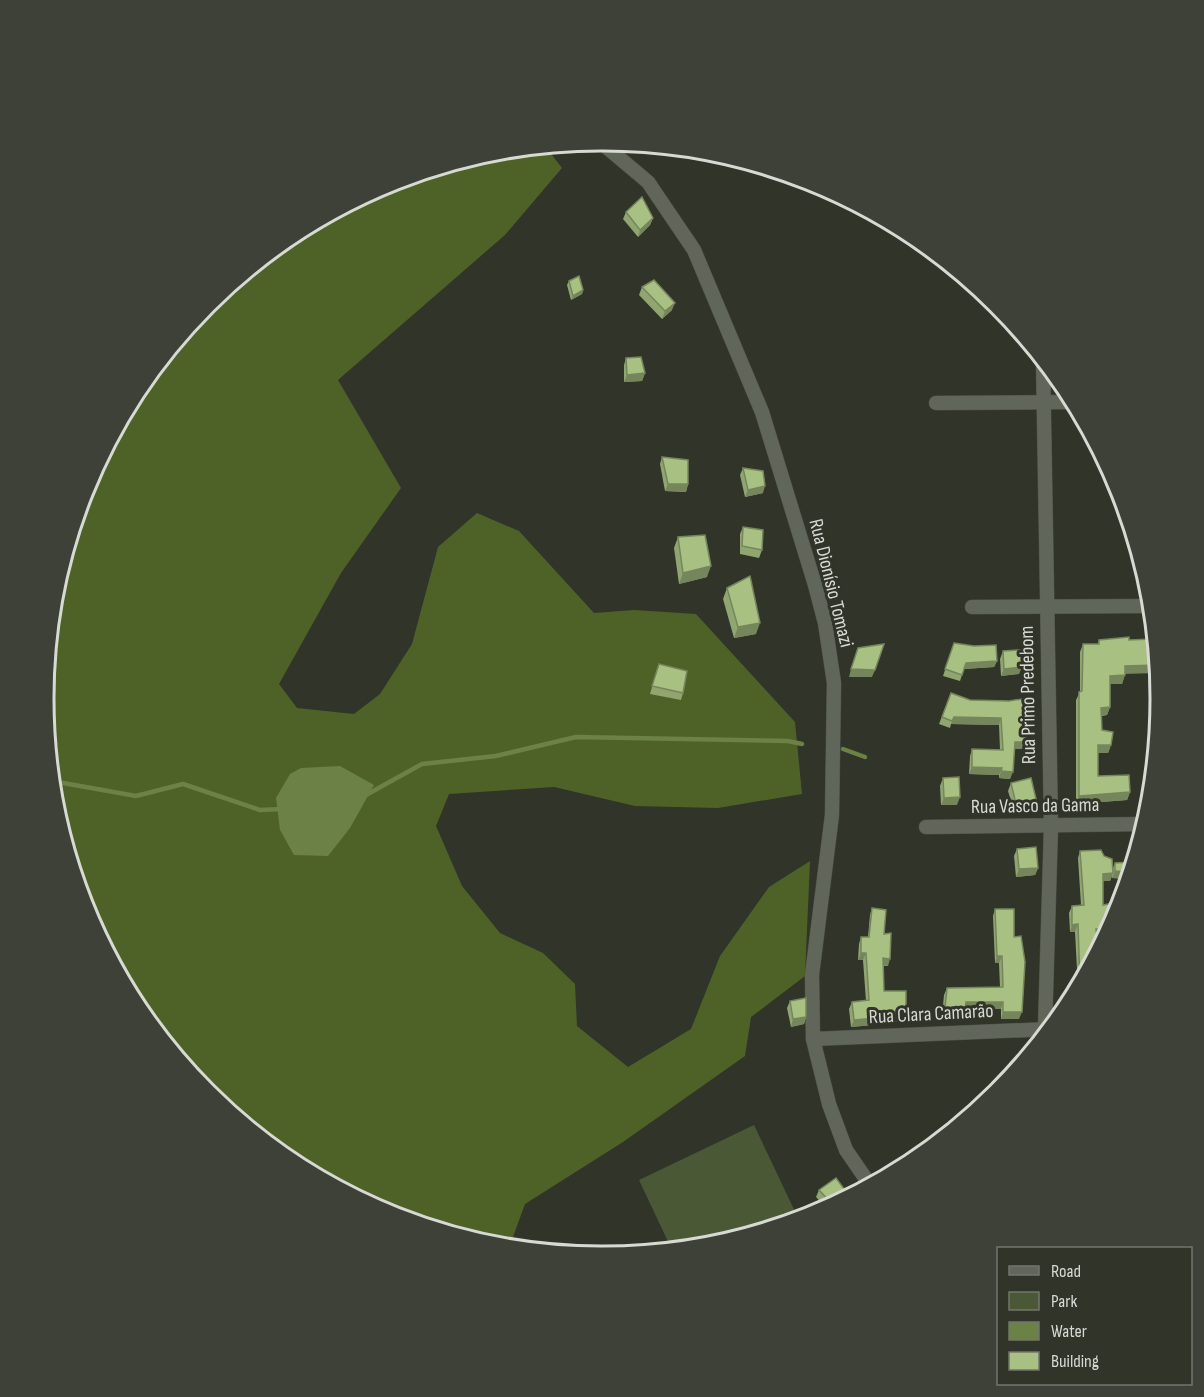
<svg xmlns="http://www.w3.org/2000/svg" width="1204" height="1397" viewBox="0 0 1204 1397" font-family="'Sofia Sans Condensed',sans-serif">
	<rect width="100%" height="100%" fill="#303429"/>
	<polygon fill="#4b5836" points="754,1125 799,1220 711,1246 672,1250 639,1180"/>
	<polygon fill="#4e6228" points="545,146 562,168 505,235 338,380 401,488 341,573 279,684 297,708 354,714 380,694 412,644 438,547 477,513 519,531 594,613 634,610 696,614 795,722 802,794 718,808 635,806 554,787 449,794 436,826 462,886 500,933 543,953 575,984 577,1026 628,1067 691,1029 720,956 769,887 810,861 805,976 751,1017 745,1056 623,1142 525,1204 509,1248 493,1246 388,1214 291,1163 207,1093 137,1008 86,912 54,807 44,698 54,589 86,484 138,388 207,303 292,234 389,182 493,151"/>
	<polygon fill="#6c8146" points="340,766 374,785 350,828 328,856 294,855 280,830 276,798 290,774 301,768"/>
	<g fill="none" stroke-linecap="round" stroke-linejoin="round">
		<g stroke="#6c8146" stroke-width="4.5">
			<polyline points="843,749 865,757"/>
			<polyline points="52,781 136,796 183,784 260,810 283,809"/>
			<polyline points="366,795 422,764 496,756 576,737 788,741 802,744"/>
		</g>
		<g stroke="#4d5148" stroke-width="15">
			<g id="street">
				<polyline points="598,140 648,182 694,250 762,412 815,585 825,623 834,683 832,815 812,975 813,1039 829,1104 846,1150 870,1185"/>
				<polyline points="1043,360 1051,826 1045,1028"/>
				<polyline points="936,403 1074,402"/>
				<polyline points="972,607 1151,606"/>
				<polyline points="926,827 1145,824"/>
				<polyline points="813,1039 1050,1029"/>
			</g>
		</g>
		<use href="#street" stroke="#61665a" stroke-width="14"/>
	</g>
	<g fill="#91a571">
		<polygon points="626,212 653,218 650,225 638,237 623,219"/>
		<polygon points="569,281 583,290 582,294 571,300 567,285"/>
		<polygon points="642,287 672,310 662,319 639,295"/>
		<polygon points="626,358 645,373 642,381 624,382 624,365"/>
		<polygon points="662,457 688,484 686,492 665,491 660,464"/>
		<polygon points="743,468 763,493 745,497 740,475"/>
		<polygon points="743,527 762,550 759,558 740,554 740,534"/>
		<polygon points="678,537 707,577 679,584 674,548"/>
		<polygon points="727,588 756,634 734,638 723,599"/>
		<polygon points="1099,640 1125,674 1122,684 1110,684 1110,707 1107,715 1102,716 1102,730 1111,745 1108,753 1098,753 1098,776 1130,792 1127,800 1076,804 1076,700 1080,692 1080,652 1083,644 1098,644"/>
		<polygon points="954,643 997,661 994,667 964,669 960,681 943,676"/>
		<polygon points="1003,651 1019,674 1001,676 1000,659"/>
		<polygon points="659,664 683,693 681,700 650,694"/>
		<polygon points="951,693 970,700 1009,701 1026,749 1014,749 1010,779 999,778 999,775 969,774 970,756 972,749 1000,750 999,725 951,724 950,728 939,724"/>
		<polygon points="943,778 957,805 941,805 940,786"/>
		<polygon points="1011,783 1036,799 1034,806 1014,811 1008,791"/>
		<polygon points="1017,849 1038,868 1035,875 1016,877 1014,856"/>
		<polygon points="1080,851 1104,856 1113,868 1115,863 1133,862 1128,879 1112,878 1112,876 1110,881 1103,881 1103,905 1105,936 1097,937 1098,950 1078,988 1075,932 1070,932 1069,913 1072,906 1081,905 1078,858"/>
		<polygon points="872,908 884,934 888,966 883,966 884,991 906,1015 904,1022 874,1022 873,1025 851,1027 849,1009 852,1002 866,1001 863,960 858,960 859,944 861,937 868,937 870,915"/>
		<polygon points="995,909 1014,937 1019,1019 1001,1019 1001,1009 965,1009 963,1017 942,1016 944,995 947,988 1000,987 999,963 995,963 993,916"/>
		<polygon points="790,1001 806,1017 804,1024 791,1027 787,1008"/>
		<polygon points="819,1190 846,1197 847,1198 827,1209 816,1197"/>
	</g>
	<g fill="#76865c">
		<polygon points="653,218 650,225 638,237 640,230"/>
		<polygon points="583,290 582,294 571,300 573,296"/>
		<polygon points="675,303 672,310 662,319 665,311"/>
		<polygon points="645,373 642,381 624,382 627,375"/>
		<polygon points="668,484 688,484 686,492 665,491"/>
		<polygon points="765,486 763,493 745,497 748,490"/>
		<polygon points="711,566 707,577 679,584 683,573"/>
		<polygon points="760,623 756,634 734,638 738,627"/>
		<polygon points="997,661 994,667 963,669 966,663"/>
		<polygon points="1157,665 1158,673 1122,674 1125,666"/>
		<polygon points="1022,667 1019,674 1001,676 1004,669"/>
		<polygon points="851,669 875,670 872,677 849,677"/>
		<polygon points="1125,675 1122,684 1107,684 1110,676"/>
		<polygon points="1110,707 1107,715 1098,716 1101,708"/>
		<polygon points="954,717 1001,718 999,725 951,724"/>
		<polygon points="1015,742 1029,742 1026,749 1012,749"/>
		<polygon points="1098,745 1111,745 1108,753 1095,753"/>
		<polygon points="972,767 1002,768 999,775 969,774"/>
		<polygon points="1001,771 1013,772 1010,779 999,778"/>
		<polygon points="1130,792 1127,800 1076,804 1079,796"/>
		<polygon points="960,797 957,805 941,805 944,798"/>
		<polygon points="1036,799 1034,806 1014,811 1016,804"/>
		<polygon points="1038,868 1035,875 1016,877 1019,869"/>
		<polygon points="1115,871 1130,872 1128,879 1112,878"/>
		<polygon points="1113,873 1110,881 1100,881 1103,874"/>
		<polygon points="1078,924 1075,932 1070,932 1072,925"/>
		<polygon points="1096,929 1109,929 1105,936 1094,937"/>
		<polygon points="861,953 866,953 863,960 858,960"/>
		<polygon points="997,956 1002,956 999,963 995,963"/>
		<polygon points="883,958 890,959 888,966 880,965"/>
		<polygon points="966,1002 1003,1002 1001,1009 963,1009"/>
		<polygon points="945,1008 965,1010 963,1017 942,1016"/>
		<polygon points="1003,1012 1022,1012 1019,1019 1001,1019"/>
		<polygon points="876,1015 906,1015 904,1022 874,1022 873,1025 851,1027 854,1020"/>
		<polygon points="806,1017 804,1024 791,1027 793,1019"/>
	</g>
	<g fill="#a9c083" stroke="#76865c" stroke-width="1.5">
		<polygon points="642,197 653,218 640,230 626,212"/>
		<polygon points="579,276 583,290 573,296 569,281"/>
		<polygon points="654,280 675,303 665,311 642,287"/>
		<polygon points="641,357 645,373 627,375 626,358"/>
		<polygon points="662,457 688,460 688,484 668,484"/>
		<polygon points="743,468 763,471 765,486 748,490"/>
		<polygon points="743,527 763,530 762,550 742,546"/>
		<polygon points="705,535 711,566 683,573 678,537"/>
		<polygon points="750,576 760,623 738,627 727,588"/>
		<polygon points="1129,637 1129,640 1152,639 1153,648 1155,647 1157,665 1125,666 1125,675 1110,676 1110,707 1101,708 1102,730 1113,732 1111,745 1098,745 1098,776 1129,775 1130,792 1079,796 1079,692 1082,691 1083,644 1099,644 1099,640"/>
		<polygon points="954,643 974,646 996,645 997,661 966,663 962,675 945,669"/>
		<polygon points="884,644 875,670 851,669 858,648"/>
		<polygon points="1020,650 1022,667 1004,669 1003,651"/>
		<polygon points="659,664 687,671 683,693 652,686"/>
		<polygon points="951,693 970,700 1009,701 1028,698 1029,742 1015,742 1013,772 1001,771 1002,768 972,767 972,749 1003,750 1001,718 954,717 952,721 942,717"/>
		<polygon points="959,777 960,797 944,798 943,778"/>
		<polygon points="1031,778 1036,799 1016,804 1011,783"/>
		<polygon points="1036,847 1038,868 1019,869 1017,849"/>
		<polygon points="1101,850 1104,856 1112,859 1113,873 1103,874 1103,905 1109,904 1110,928 1109,929 1096,929 1098,950 1080,983 1078,924 1072,925 1072,906 1084,905 1080,851"/>
		<polygon points="1133,862 1130,872 1115,871 1115,863"/>
		<polygon points="872,908 886,910 884,934 891,933 890,959 883,958 884,991 906,991 906,1015 876,1015 876,1018 854,1020 852,1002 869,1000 866,953 861,953 861,937 869,937"/>
		<polygon points="995,909 1014,909 1014,937 1021,936 1025,962 1022,1012 1003,1012 1003,1002 966,1002 965,1010 945,1008 947,988 1003,987 1002,956 997,956"/>
		<polygon points="806,998 806,1017 793,1019 790,1001"/>
		<polygon points="836,1178 847,1193 844,1195 847,1198 833,1205 819,1190"/>
	</g>
	<g text-anchor="middle" dominant-baseline="central" stroke-width="6" stroke-linejoin="round" paint-order="stroke">
		<g font-size="20" fill="#d7dad3" stroke="#303429">
			<text transform="translate(831 583) rotate(76)">Rua Dionísio Tomazi</text>
			<text transform="translate(1028 695) rotate(-91)">Rua Primo Predebom</text>
			<text transform="translate(1035 806) rotate(-1)">Rua Vasco da Gama</text>
			<text transform="translate(931 1014) rotate(-3)">Rua Clara Camarão</text>
		</g>
	</g>
	<path d="M0 0H1204V1397H0ZM601 151H603A547 547 0 0 1 1150 698V699A547 547 0 0 1 603 1246H601A547 547 0 0 1 54 699V698A547 547 0 0 1 601 151Z" fill="#3d4137" fill-rule="evenodd"/>
	<path fill="none" stroke="#d7dad3" stroke-width="3" d="M601 151H603A547 547 0 0 1 1150 698V699A547 547 0 0 1 603 1246H601A547 547 0 0 1 54 699V698A547 547 0 0 1 601 151Z"/>
	<rect x="997" y="1247" width="195" height="138" fill="#303429" stroke="#73766d" stroke-width="1.5"/>
	<rect x="1009" y="1266" width="30" height="9" fill="#61665a" stroke="#73766d" stroke-width="1.5"/>
	<text x="1051" y="1277" font-size="18" fill="#d7dad3">Road</text>
	<rect x="1009" y="1292" width="30" height="18" fill="#4b5836" stroke="#73766d" stroke-width="1.5"/>
	<text x="1051" y="1307" font-size="18" fill="#d7dad3">Park</text>
	<rect x="1009" y="1322" width="30" height="18" fill="#6c8146" stroke="#73766d" stroke-width="1.5"/>
	<text x="1051" y="1337" font-size="18" fill="#d7dad3">Water</text>
	<rect x="1009" y="1352" width="30" height="18" fill="#a9c083" stroke="#73766d" stroke-width="1.5"/>
	<text x="1051" y="1367" font-size="18" fill="#d7dad3">Building</text>
</svg>
